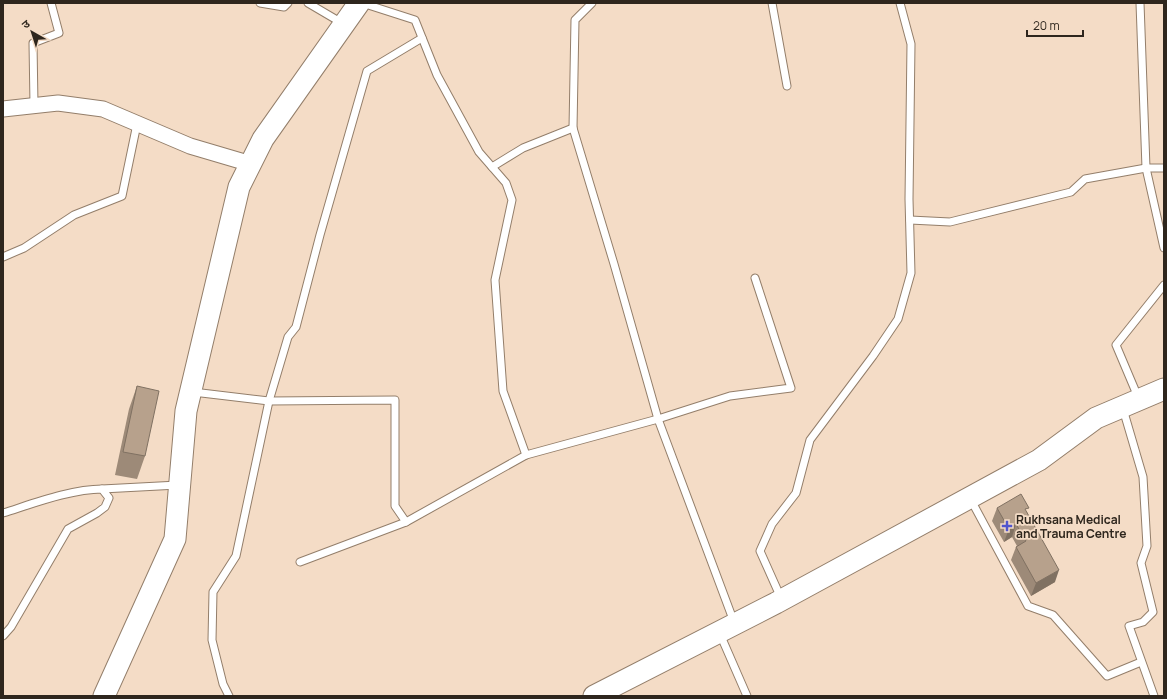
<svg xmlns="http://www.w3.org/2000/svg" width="1167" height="699" viewBox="0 0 1167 699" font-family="Manrope,'Noto Sans Devanagari',sans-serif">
	<rect width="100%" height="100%" fill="#f4dcc6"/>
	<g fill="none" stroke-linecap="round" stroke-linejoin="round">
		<g stroke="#937e6a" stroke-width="9">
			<g id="lane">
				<polyline points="260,3 284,7 288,3"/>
				<polyline points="308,3 342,23"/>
				<polyline points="362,3 415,20 437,75 479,152 506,183 512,200 495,280 503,391 526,455"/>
				<polyline points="592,3 575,20 573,128 614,264 658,419 734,622"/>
				<polyline points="772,3 787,86"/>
				<polyline points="1140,3 1146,168 1164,248"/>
				<polyline points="34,105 33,43 59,33 51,3"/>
				<polyline points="492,167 523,148 573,128"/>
				<polyline points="910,220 950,222 1071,192 1085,179 1146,168 1164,168"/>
				<polyline points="3,257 24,248 74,215 122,196 137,124"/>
				<polyline points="193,392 269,401 395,400 395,506 406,522"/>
				<polyline points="1138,397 1116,345 1164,285"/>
				<polyline points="1123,409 1143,477 1147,546 1141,563 1153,612 1143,622 1129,626 1154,696"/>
				<polyline points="102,489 178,485"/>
				<polyline points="971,500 1028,606 1053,615 1107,676 1141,662"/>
				<path d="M3,513C32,504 72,489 102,489L109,498L105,507L97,513L68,529L11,627L3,636"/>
				<polyline points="300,562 406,522 526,455 658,419 730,396 791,388 755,278"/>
				<polyline points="781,598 760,551 772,524 796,493 810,440 873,356 898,319 911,273 909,199 911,44 900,3"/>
				<polyline points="720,634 747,696"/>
				<polyline points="229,696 223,684 212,640 213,592 236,556 269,401 288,337 296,327 320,235 367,71 422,38"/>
			</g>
		</g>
		<g stroke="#937e6a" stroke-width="17">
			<polyline id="street" points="3,109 58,103 103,109 190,146 251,164"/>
		</g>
		<g stroke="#937e6a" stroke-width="23">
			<g id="secondary">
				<polyline points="104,696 175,539 186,411 239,187 263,139 359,3"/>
				<polyline points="594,696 776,603 1039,460 1096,418 1164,389"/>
			</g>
		</g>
		<use href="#lane" stroke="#fff" stroke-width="7"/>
		<use href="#street" stroke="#fff" stroke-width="15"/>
		<use href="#secondary" stroke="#fff" stroke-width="21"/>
	</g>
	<g fill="#9d8a78">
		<polygon points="137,386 145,456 137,479 115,475 129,409"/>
		<polygon points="997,508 1027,512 1055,582 1031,596 1011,560 1016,547 1017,546 1012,537 1004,542 992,521"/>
	</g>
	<g fill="#807162">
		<polygon points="1016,524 1012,537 1004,542 1009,529"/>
		<polygon points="1059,570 1055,582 1031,596 1036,583"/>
	</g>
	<g fill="#b7a18c" stroke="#807162">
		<polygon points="137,386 159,391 145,456 123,452"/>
		<polygon points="1021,494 1029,508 1025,509 1059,570 1036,583 1016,547 1026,541 1016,524 1009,529 997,508"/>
	</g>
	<path fill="#5256cd" stroke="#f4dcc6" stroke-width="1.5" d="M1005 520h4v4h4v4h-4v4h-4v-4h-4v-4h4z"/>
	<g text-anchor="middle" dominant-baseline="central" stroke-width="3.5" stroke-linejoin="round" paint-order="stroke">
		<g font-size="12" font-weight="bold" fill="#2e261d" stroke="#f4dcc6" text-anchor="start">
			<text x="1016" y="519">Rukhsana Medical<tspan x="1016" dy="14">and Trauma Centre</tspan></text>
		</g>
	</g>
	<rect width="1167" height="699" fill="none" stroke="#2e261d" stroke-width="8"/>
	<g transform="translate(32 32) rotate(321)" stroke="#f4dcc6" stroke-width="3" paint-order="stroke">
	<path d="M0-3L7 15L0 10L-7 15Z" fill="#2e261d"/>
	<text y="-6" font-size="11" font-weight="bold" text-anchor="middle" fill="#2e261d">उ</text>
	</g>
	<path d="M1027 30v6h56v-6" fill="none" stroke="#2e261d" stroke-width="2"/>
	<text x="1033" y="30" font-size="12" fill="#2e261d" stroke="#f4dcc6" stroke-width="3" paint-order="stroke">20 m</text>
</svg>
